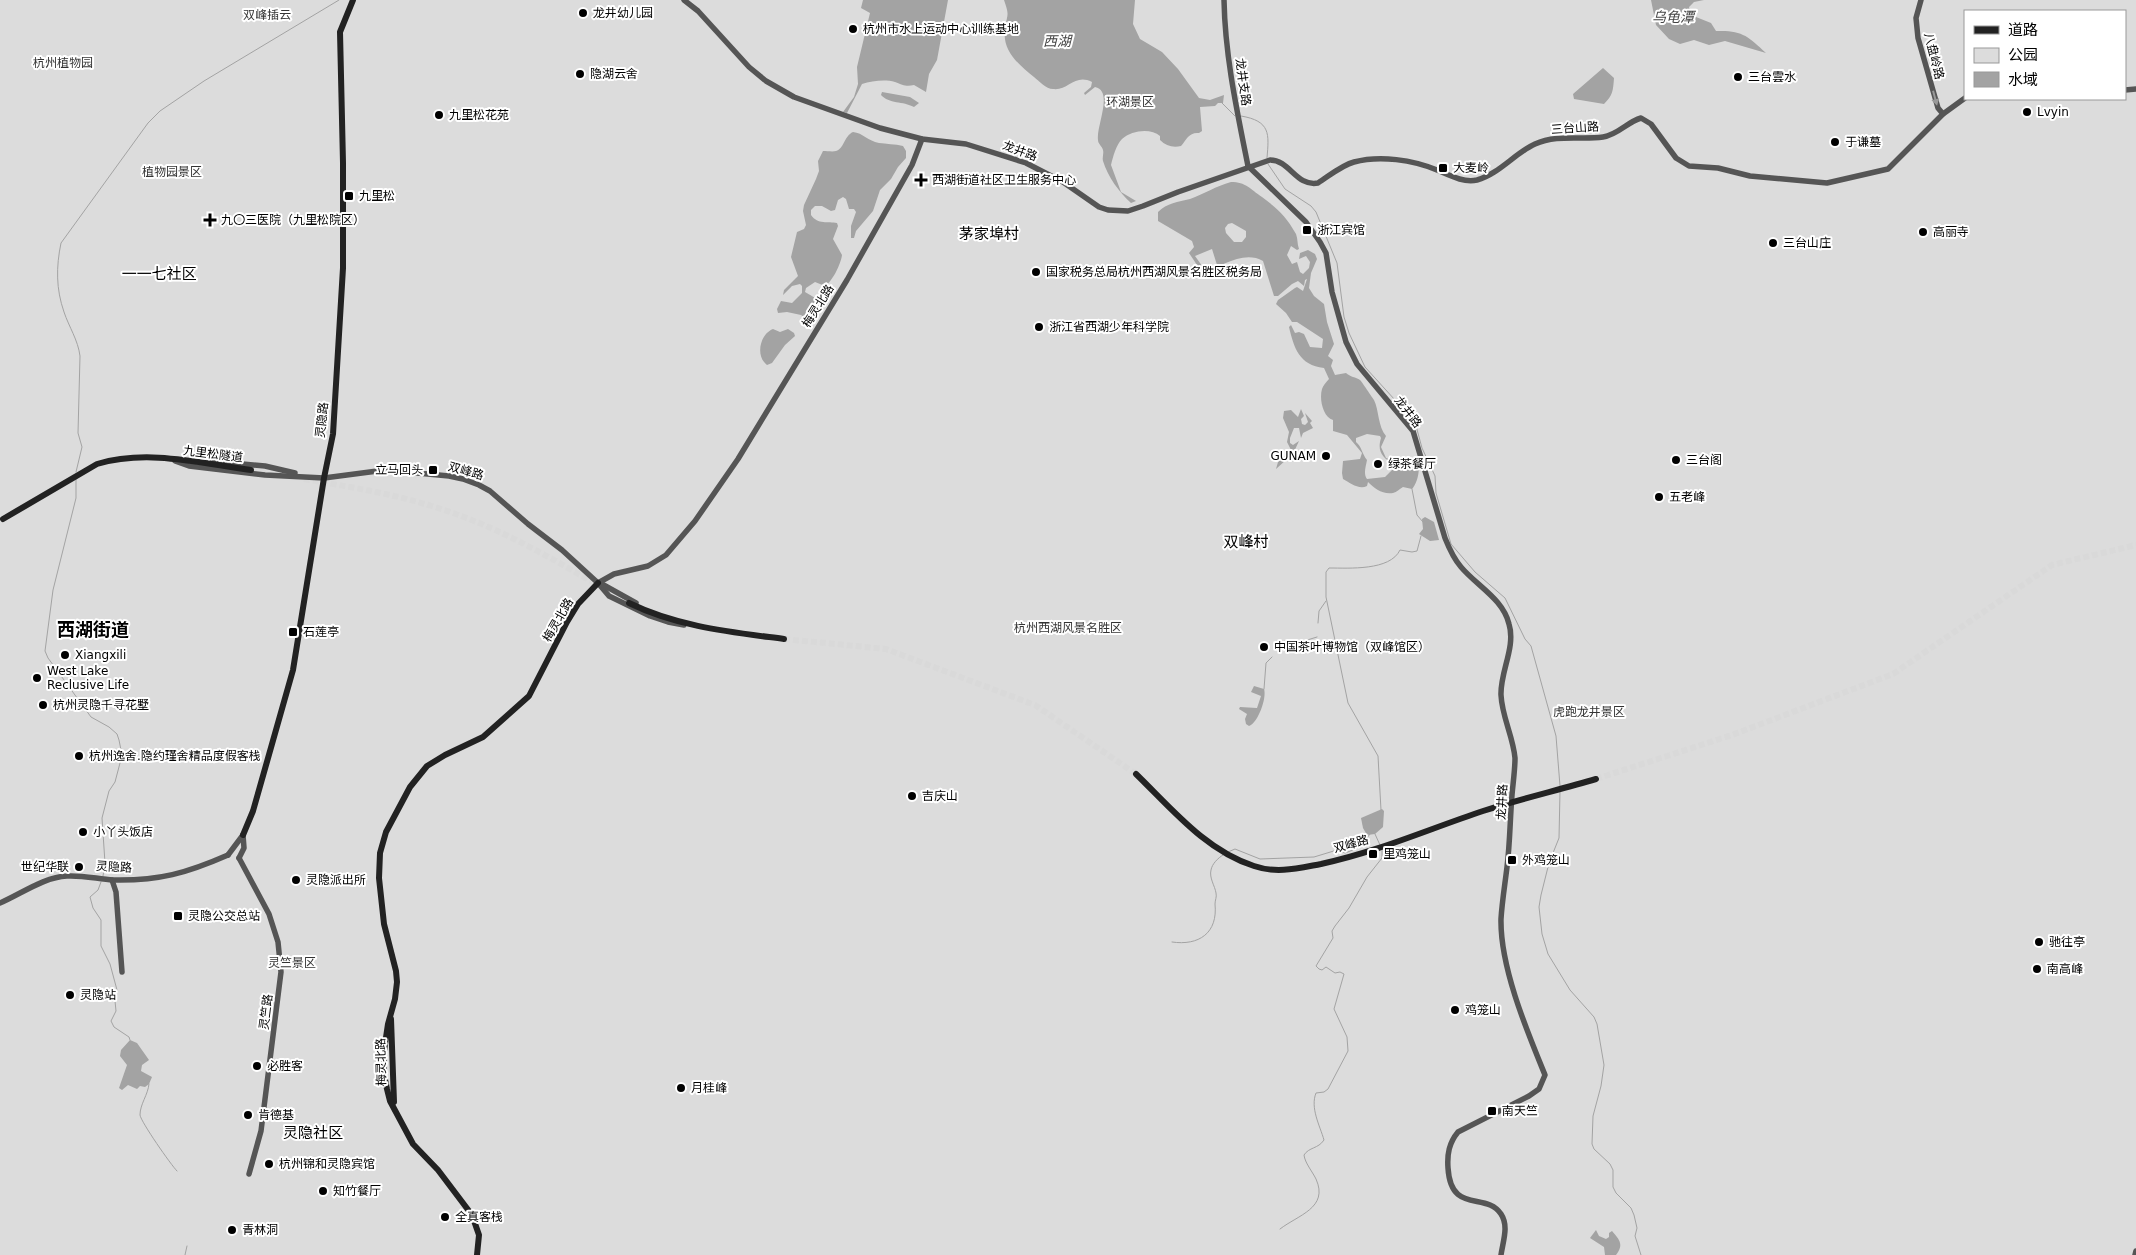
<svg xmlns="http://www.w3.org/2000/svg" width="2136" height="1255" viewBox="0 0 2136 1255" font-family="'DejaVu Sans','Noto Sans SC',sans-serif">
	<rect width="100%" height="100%" fill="#fff"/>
	<path fill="#dcdcdc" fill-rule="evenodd" d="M0,0H2136V1255H0ZM1965,11H2125V99H1965Z"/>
	<g fill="#a3a3a3" fill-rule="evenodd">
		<path d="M863,0H948L937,60L929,74L926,92L914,85C906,87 903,85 895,82C885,79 872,81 862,84L847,113L843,112L854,97L858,84L857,67L870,13L861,8Z"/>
		<path d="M1004,0H1135L1133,24L1140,39L1162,52L1178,69L1199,98L1210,100L1224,95L1223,103H1218L1215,106L1200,107L1202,131L1199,133C1189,132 1187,139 1181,146C1173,148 1166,146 1160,140V136C1151,128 1132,130 1122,139C1116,145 1113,157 1111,165L1121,192L1136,201L1131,203C1119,192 1108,177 1103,161C1102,157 1104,154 1103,150C1102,146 1098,144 1098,140C1096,126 1114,91 1095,87L1085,95L1084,93L1091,87L1092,82C1075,73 1068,91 1053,89C1046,89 1039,81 1034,77C1019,65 1002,51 1005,30C1007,13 1010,17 1004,0Z"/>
		<path d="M1651,0H1704L1694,2L1689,7L1691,15L1711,23L1716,31C1742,30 1748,36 1766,53L1725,41L1709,45L1694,40L1680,44L1669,39L1656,25Z"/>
		<path d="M1603,68L1614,78C1613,91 1613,95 1604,104L1574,99L1573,94Z"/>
		<path d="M882,92L910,97L919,103L914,107C903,101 889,104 881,95Z"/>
		<path d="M853,132C863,133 868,141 879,143C886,144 895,144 903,146L906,151V158L898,167L891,179L880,190L873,211L856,231L854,238H851V226L856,212L854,209H849L846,199L843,197L838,200L835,210L831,211L822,206H815L811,210V215C818,225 828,221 837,223L838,226L833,239L842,255C841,264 832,282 825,286L815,282L806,288L805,292L822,302L823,306L811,322L801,315L787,312L778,313L777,309L781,301L792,303L802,293V286L800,284L792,286L783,295L784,290L798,276L791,257L797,232L804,229L806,225L803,211L804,205L816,179L819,171L818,161L823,151C827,151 833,152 836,151C844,149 844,136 853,132Z"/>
		<path d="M1231,182C1246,182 1250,189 1262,197C1278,209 1286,216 1296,234C1298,239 1297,244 1299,249L1297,250L1291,246L1287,255L1292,264L1297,262L1300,272L1303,274L1309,268L1310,262L1306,256L1299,259L1300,253L1308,250L1315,254L1317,259L1311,273L1309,288L1314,296L1324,304L1327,322L1334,344L1328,356L1333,360L1331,366L1335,375L1346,373C1350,377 1356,377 1360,380C1362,382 1372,397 1374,400C1379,410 1378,427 1386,436L1381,447L1386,458L1398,462L1400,458C1404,458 1413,458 1416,461C1422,467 1417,484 1412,489L1403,487C1399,489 1397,492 1393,493C1383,495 1374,488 1368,482L1367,486C1359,490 1350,483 1343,479L1342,473L1343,461L1360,459L1362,453L1347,435L1333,431V420C1323,417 1319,399 1322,389C1323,386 1326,382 1329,379L1324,368C1299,365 1294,348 1289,327L1291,325L1295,333L1299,332L1304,334L1310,347L1322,348L1323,339L1297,322H1292L1286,313L1276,304L1278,300L1295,288L1297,287L1303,291L1307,279L1305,280L1304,286L1298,281L1292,284L1278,296H1274L1263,261C1244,250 1221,266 1203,274L1189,253L1194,247L1192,241L1158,221V212C1167,203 1178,202 1190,199C1204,194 1216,186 1231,182ZM1232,223L1246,231V237L1242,242H1234L1226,233L1225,228L1228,224ZM1212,249L1217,265L1205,270L1195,256ZM1367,434L1380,436L1381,438C1377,451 1382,458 1394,464V468L1385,477L1367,479C1363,474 1366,466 1367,460C1362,454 1362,447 1356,442V438Z"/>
		<path d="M773,329L780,332L788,329L794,333L795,336L785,345L772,363L767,365C755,356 760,334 773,329Z"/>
		<polygon points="1301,409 1304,416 1301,419 1302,424 1305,425 1308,422 1305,413 1312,421 1310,423 1313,428 1303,433 1301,438 1299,428 1294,428 1290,438 1290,443 1293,445 1299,441 1292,456 1294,462 1287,459 1276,469 1278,462 1291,450 1287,442 1289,432 1283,418 1284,411 1291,410 1298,417"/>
		<polygon points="1425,517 1434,522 1439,540 1430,541 1419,534 1423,529 1422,519"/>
		<path d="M1254,686L1264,689C1267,698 1258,723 1249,726L1246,724L1245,719L1247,714L1239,709L1240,707L1257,708L1261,696L1251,692Z"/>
		<polygon points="1382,809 1384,811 1383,827 1375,834 1367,835 1363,828 1361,818"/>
		<polygon points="130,1040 137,1043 149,1060 142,1065 141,1071 152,1077 149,1084 145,1087 140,1086 137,1089 128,1085 122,1090 119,1088 127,1065 120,1056 121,1050"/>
		<path d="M1596,1230L1599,1236L1606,1239L1609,1237V1233L1612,1231C1620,1240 1624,1245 1616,1255H1605L1604,1247L1590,1238Z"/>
	</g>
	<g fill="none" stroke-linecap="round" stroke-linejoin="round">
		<g stroke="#a3a3a3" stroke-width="1">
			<polyline points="1222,103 1235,116"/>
			<path d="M1241,116C1271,121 1269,134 1267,158"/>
			<polyline points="1268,164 1285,189 1311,206 1316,212 1337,263 1344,317 1349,333 1365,367 1415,422 1422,448 1435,476 1436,493 1451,544 1475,572 1505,598 1525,639 1531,646 1556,736 1560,786"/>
			<path d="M76,472L82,447L78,433L80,356C78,340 69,327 64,312C56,289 56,267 61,243L148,123L160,111L204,81L339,0"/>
			<polyline points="76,479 76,498 53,590 45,651 48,658 91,717 109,727 117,734 119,740 121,750 120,763 115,782 109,791 102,818 105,863 103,876"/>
			<polyline points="1412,489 1417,515 1423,522"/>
			<polyline points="1318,623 1319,611 1326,601"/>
			<polyline points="1285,641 1304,641 1317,637"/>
			<polyline points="1264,689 1266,663 1272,657"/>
			<polyline points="1560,792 1559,838 1549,863 1541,895 1539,907 1542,934 1548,954 1570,990 1594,1017 1597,1024 1604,1065 1601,1086 1593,1116 1592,1144 1594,1149 1610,1164 1613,1170 1613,1187 1616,1193 1631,1208 1634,1215 1637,1228 1635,1236 1641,1255"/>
			<path d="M1381,810L1378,756L1348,703L1326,597V572L1329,568C1349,568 1390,571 1400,550L1412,552L1417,551L1421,536"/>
			<polyline points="1375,834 1380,845"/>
			<polyline points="1228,852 1235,849 1260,859 1314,857 1337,850 1345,853 1353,850 1363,843 1370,834"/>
			<polyline points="101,882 98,890 90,897 93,908 101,920 101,946 110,964 117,990 115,1001 116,1011 111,1021 114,1027 129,1037 130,1040"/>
			<path d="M1172,942C1199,946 1218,933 1215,904C1215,900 1217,897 1216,893C1215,886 1209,878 1211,870C1212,864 1218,858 1223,855"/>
			<path d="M149,1084C148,1095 140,1104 140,1115C141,1122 171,1165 177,1171"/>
			<path d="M1280,1229C1298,1215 1329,1208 1316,1179C1312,1171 1305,1163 1304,1155C1309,1147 1318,1149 1324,1140C1320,1126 1310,1108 1316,1093L1324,1092L1328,1089L1348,1051L1347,1037L1334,1009L1344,974L1340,972L1335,973L1326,967L1322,970L1319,969L1316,966L1333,938L1332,931L1335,926L1349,908L1367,877L1382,858V849"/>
			<polyline points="185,1255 187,1246"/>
		</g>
		<g stroke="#d9d9d9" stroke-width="6" stroke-dasharray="6 3" stroke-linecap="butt">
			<polyline points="251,470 269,473"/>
			<path d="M304,479C350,487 396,494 441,509C508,530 569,569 629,603"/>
			<polyline points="784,639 886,649 1035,705 1136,774"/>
			<polyline points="1596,779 1732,735 1893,674 2052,565 2136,545"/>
		</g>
		<g stroke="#555" stroke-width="5.5">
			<path d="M684,0L698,11L749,67L766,81L794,97L880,128L922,139L966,144L1026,163L1063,182L1099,207L1108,210L1128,211L1143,206L1178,192L1270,160C1290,160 1296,187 1318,183C1329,176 1342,165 1354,162C1380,155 1413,160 1437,170C1449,175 1463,183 1477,180C1499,174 1515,153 1535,144C1557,134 1581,140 1603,137C1618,135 1627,122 1641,118L1651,124L1676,158L1689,166L1718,168L1750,176L1827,183L1888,169L1943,114L1965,98"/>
			<path d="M1224,0C1225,56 1237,111 1248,166"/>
			<polyline points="1921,0 1916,18 1918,38 1938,108 1943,114"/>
			<polyline points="2125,90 2136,89"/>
			<path d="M1248,166L1306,222L1320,242L1326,253L1332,292L1346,342L1357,364L1413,431L1445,538C1449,548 1454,559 1461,567C1477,586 1503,599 1509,624C1516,647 1500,672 1501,695C1502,717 1513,736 1515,758C1515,770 1513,783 1512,795C1510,819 1510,843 1507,867C1505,884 1502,902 1501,919C1500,967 1527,1031 1545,1075L1539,1089L1529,1096L1458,1132C1449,1143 1447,1154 1448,1168C1451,1215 1486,1191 1501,1214C1509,1226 1503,1241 1501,1255"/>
			<polyline points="175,461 189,466 265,475 324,478 385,470 449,476 463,479 479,485 490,491 528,524 562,550 598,583 609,596 650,616 668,622 684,625"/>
			<polyline points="210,461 265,466 295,473"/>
			<polyline points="598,583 614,574 648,566 666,555 695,521 738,459 847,280 912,165 922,139"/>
			<polyline points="600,583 636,603"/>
			<polyline points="228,855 243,835"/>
			<polyline points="239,858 269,914 278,942 281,972 261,1131 249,1174"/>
			<polyline points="239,858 244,848 243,835"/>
			<polyline points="112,880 116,892 122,972"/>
			<path d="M0,903C21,894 44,877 67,876C82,875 98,879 113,880C159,881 187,873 228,855"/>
			<polyline points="2135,1255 2136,1251"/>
		</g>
		<g stroke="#222" stroke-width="6">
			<path d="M3,519L97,464C147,449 200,463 251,470"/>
			<path d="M629,603C678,627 731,632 784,639"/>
			<path d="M1136,774C1171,808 1206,851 1254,866C1277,874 1299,868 1321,864C1377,852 1429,829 1483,811C1520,799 1559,790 1596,779"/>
			<polyline points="243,835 253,811 293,670 324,478 333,434 343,268 343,163 340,32 353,0"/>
			<polyline points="391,1019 394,1102"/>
			<polyline points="477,1255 479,1235 472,1215 438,1170 413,1144 390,1101 387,1089 384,1075 384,1051 388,1024 395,999 397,982 396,971 384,924 379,878 380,853 386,832 410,787 427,766 445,755 483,737 529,696 567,622 578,604 598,583"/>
		</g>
	</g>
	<defs><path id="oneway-solid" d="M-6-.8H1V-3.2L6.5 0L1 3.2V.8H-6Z" transform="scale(1.25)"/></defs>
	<use fill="#999" href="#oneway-solid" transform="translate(1935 98) rotate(75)"/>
	<g fill="#000" stroke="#fff" stroke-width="2">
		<circle cx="583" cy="13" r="5"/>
		<circle cx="853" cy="29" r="5"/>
		<circle cx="580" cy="74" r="5"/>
		<circle cx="1738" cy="77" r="5"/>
		<circle cx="2027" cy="112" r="5"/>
		<circle cx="439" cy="115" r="5"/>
		<circle cx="1835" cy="142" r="5"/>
		<rect x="1438" y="163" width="10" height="10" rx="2.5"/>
		<path d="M918.5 172.5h5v5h5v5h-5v5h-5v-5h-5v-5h5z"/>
		<rect x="344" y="191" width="10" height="10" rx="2.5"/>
		<path d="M207.5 212.5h5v5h5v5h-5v5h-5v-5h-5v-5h5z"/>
		<rect x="1302" y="225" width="10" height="10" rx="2.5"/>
		<circle cx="1923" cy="232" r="5"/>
		<circle cx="1773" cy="243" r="5"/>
		<circle cx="1036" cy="272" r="5"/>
		<circle cx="1039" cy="327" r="5"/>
		<circle cx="1326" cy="456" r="5"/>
		<circle cx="1676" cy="460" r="5"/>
		<circle cx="1378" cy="464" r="5"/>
		<rect x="428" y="465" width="10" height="10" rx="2.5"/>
		<circle cx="1659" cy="497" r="5"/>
		<rect x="288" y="627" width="10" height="10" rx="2.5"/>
		<circle cx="1264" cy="647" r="5"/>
		<circle cx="65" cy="655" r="5"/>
		<circle cx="37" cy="678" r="5"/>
		<circle cx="43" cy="705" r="5"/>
		<circle cx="79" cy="756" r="5"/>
		<circle cx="912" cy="796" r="5"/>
		<circle cx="83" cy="832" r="5"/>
		<rect x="1368" y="849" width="10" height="10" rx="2.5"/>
		<rect x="1507" y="855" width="10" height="10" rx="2.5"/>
		<circle cx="79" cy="867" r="5"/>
		<circle cx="296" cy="880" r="5"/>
		<rect x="173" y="911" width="10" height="10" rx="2.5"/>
		<circle cx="2039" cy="942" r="5"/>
		<circle cx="2037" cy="969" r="5"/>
		<circle cx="70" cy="995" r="5"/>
		<circle cx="1455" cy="1010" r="5"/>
		<circle cx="257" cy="1066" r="5"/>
		<circle cx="681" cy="1088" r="5"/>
		<rect x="1487" y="1106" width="10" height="10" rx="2.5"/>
		<circle cx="248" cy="1115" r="5"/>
		<circle cx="269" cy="1164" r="5"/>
		<circle cx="323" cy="1191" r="5"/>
		<circle cx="445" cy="1217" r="5"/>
		<circle cx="232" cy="1230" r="5"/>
	</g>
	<g text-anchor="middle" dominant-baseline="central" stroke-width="4" stroke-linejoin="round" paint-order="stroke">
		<g font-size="12" fill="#000" stroke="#fff" text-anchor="start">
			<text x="593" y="13">龙井幼儿园</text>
			<text x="863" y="29">杭州市水上运动中心训练基地</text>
			<text x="590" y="74">隐湖云舍</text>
			<text x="1748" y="77">三台雲水</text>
			<text x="2037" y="112">Lvyin</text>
			<text x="449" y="115">九里松花苑</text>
			<text x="1845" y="142">于谦墓</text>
			<text x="1453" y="168">大麦岭</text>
			<text x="932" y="180">西湖街道社区卫生服务中心</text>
			<text x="359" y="196">九里松</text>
			<text x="221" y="220">九〇三医院（九里松院区）</text>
			<text x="1317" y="230">浙江宾馆</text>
			<text x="1933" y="232">高丽寺</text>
			<text x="1783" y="243">三台山庄</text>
			<text x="1046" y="272">国家税务总局杭州西湖风景名胜区税务局</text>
			<text x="1049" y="327">浙江省西湖少年科学院</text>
			<text x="1316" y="456" text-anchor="end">GUNAM</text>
			<text x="1686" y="460">三台阁</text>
			<text x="1388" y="464">绿茶餐厅</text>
			<text x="423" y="470" text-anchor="end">立马回头</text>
			<text x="1669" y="497">五老峰</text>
			<text x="303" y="632">石莲亭</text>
			<text x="1274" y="647">中国茶叶博物馆（双峰馆区）</text>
			<text x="75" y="655">Xiangxili</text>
			<text x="47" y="671">West Lake<tspan x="47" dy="14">Reclusive Life</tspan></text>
			<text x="53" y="705">杭州灵隐千寻花墅</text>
			<text x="89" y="756">杭州逸舍.隐约瑾舍精品度假客栈</text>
			<text x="922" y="796">吉庆山</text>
			<text x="93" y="832">小丫头饭店</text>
			<text x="1383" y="854">里鸡笼山</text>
			<text x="1522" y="860">外鸡笼山</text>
			<text x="69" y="867" text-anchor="end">世纪华联</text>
			<text x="306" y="880">灵隐派出所</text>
			<text x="188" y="916">灵隐公交总站</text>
			<text x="2049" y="942">驰往亭</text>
			<text x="2047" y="969">南高峰</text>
			<text x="80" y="995">灵隐站</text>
			<text x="1465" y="1010">鸡笼山</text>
			<text x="267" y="1066">必胜客</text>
			<text x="691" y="1088">月桂峰</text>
			<text x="1502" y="1111">南天竺</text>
			<text x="258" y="1115">肯德基</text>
			<text x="279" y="1164">杭州锦和灵隐宾馆</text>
			<text x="333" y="1191">知竹餐厅</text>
			<text x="455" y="1217">全真客栈</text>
			<text x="242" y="1230">青林洞</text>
		</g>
		<g font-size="12" fill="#333" stroke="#fff">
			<text x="267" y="15">双峰插云</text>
			<text x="63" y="63">杭州植物园</text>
			<text x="1130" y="102">环湖景区</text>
			<text x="172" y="172">植物园景区</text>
			<text x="1068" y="628">杭州西湖风景名胜区</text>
			<text x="1589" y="712">虎跑龙井景区</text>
			<text x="292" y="963">灵竺景区</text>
		</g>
		<g font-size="12" fill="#000" stroke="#fff">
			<text transform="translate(1934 56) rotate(76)">八盘岭路</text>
			<text transform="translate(1243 82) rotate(82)">龙井支路</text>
			<text transform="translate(1575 128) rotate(-4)">三台山路</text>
			<text transform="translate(1020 151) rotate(20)">龙井路</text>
			<text transform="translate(818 306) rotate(-58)">梅灵北路</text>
			<text transform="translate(1408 412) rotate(52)">龙井路</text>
			<text transform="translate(322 420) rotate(-84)">灵隐路</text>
			<text transform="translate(213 454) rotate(7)">九里松隧道</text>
			<text transform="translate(466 471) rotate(16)">双峰路</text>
			<text transform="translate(558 620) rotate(-60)">梅灵北路</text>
			<text transform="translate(1502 802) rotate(-87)">龙井路</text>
			<text transform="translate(1351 844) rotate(-15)">双峰路</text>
			<text transform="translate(114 867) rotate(3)">灵隐路</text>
			<text transform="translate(266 1012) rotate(-83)">灵竺路</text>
			<text transform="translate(381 1062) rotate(-91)">梅灵北路</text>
		</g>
		<g font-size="14" font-style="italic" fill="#444" stroke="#fff">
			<text x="1673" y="17">乌龟潭</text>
			<text x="1057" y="41">西湖</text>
		</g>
		<g font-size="15" fill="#000" stroke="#fff">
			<text x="989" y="234">茅家埠村</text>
			<text x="159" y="274">一一七社区</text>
			<text x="1246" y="542">双峰村</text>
			<text x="313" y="1133">灵隐社区</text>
		</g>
		<g font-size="18" font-weight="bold" fill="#000" stroke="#fff">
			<text x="93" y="629">西湖街道</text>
		</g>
	</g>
	<rect x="1964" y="10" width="162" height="90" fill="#ffffff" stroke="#999999"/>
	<rect x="1974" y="26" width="25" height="8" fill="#222222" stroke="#999999"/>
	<text x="2008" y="35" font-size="15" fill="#000000">道路</text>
	<rect x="1974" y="48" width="25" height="15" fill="#dcdcdc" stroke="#999999"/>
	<text x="2008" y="60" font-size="15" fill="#000000">公园</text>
	<rect x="1974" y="72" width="25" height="15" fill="#a3a3a3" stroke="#999999"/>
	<text x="2008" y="85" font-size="15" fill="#000000">水域</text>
</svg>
